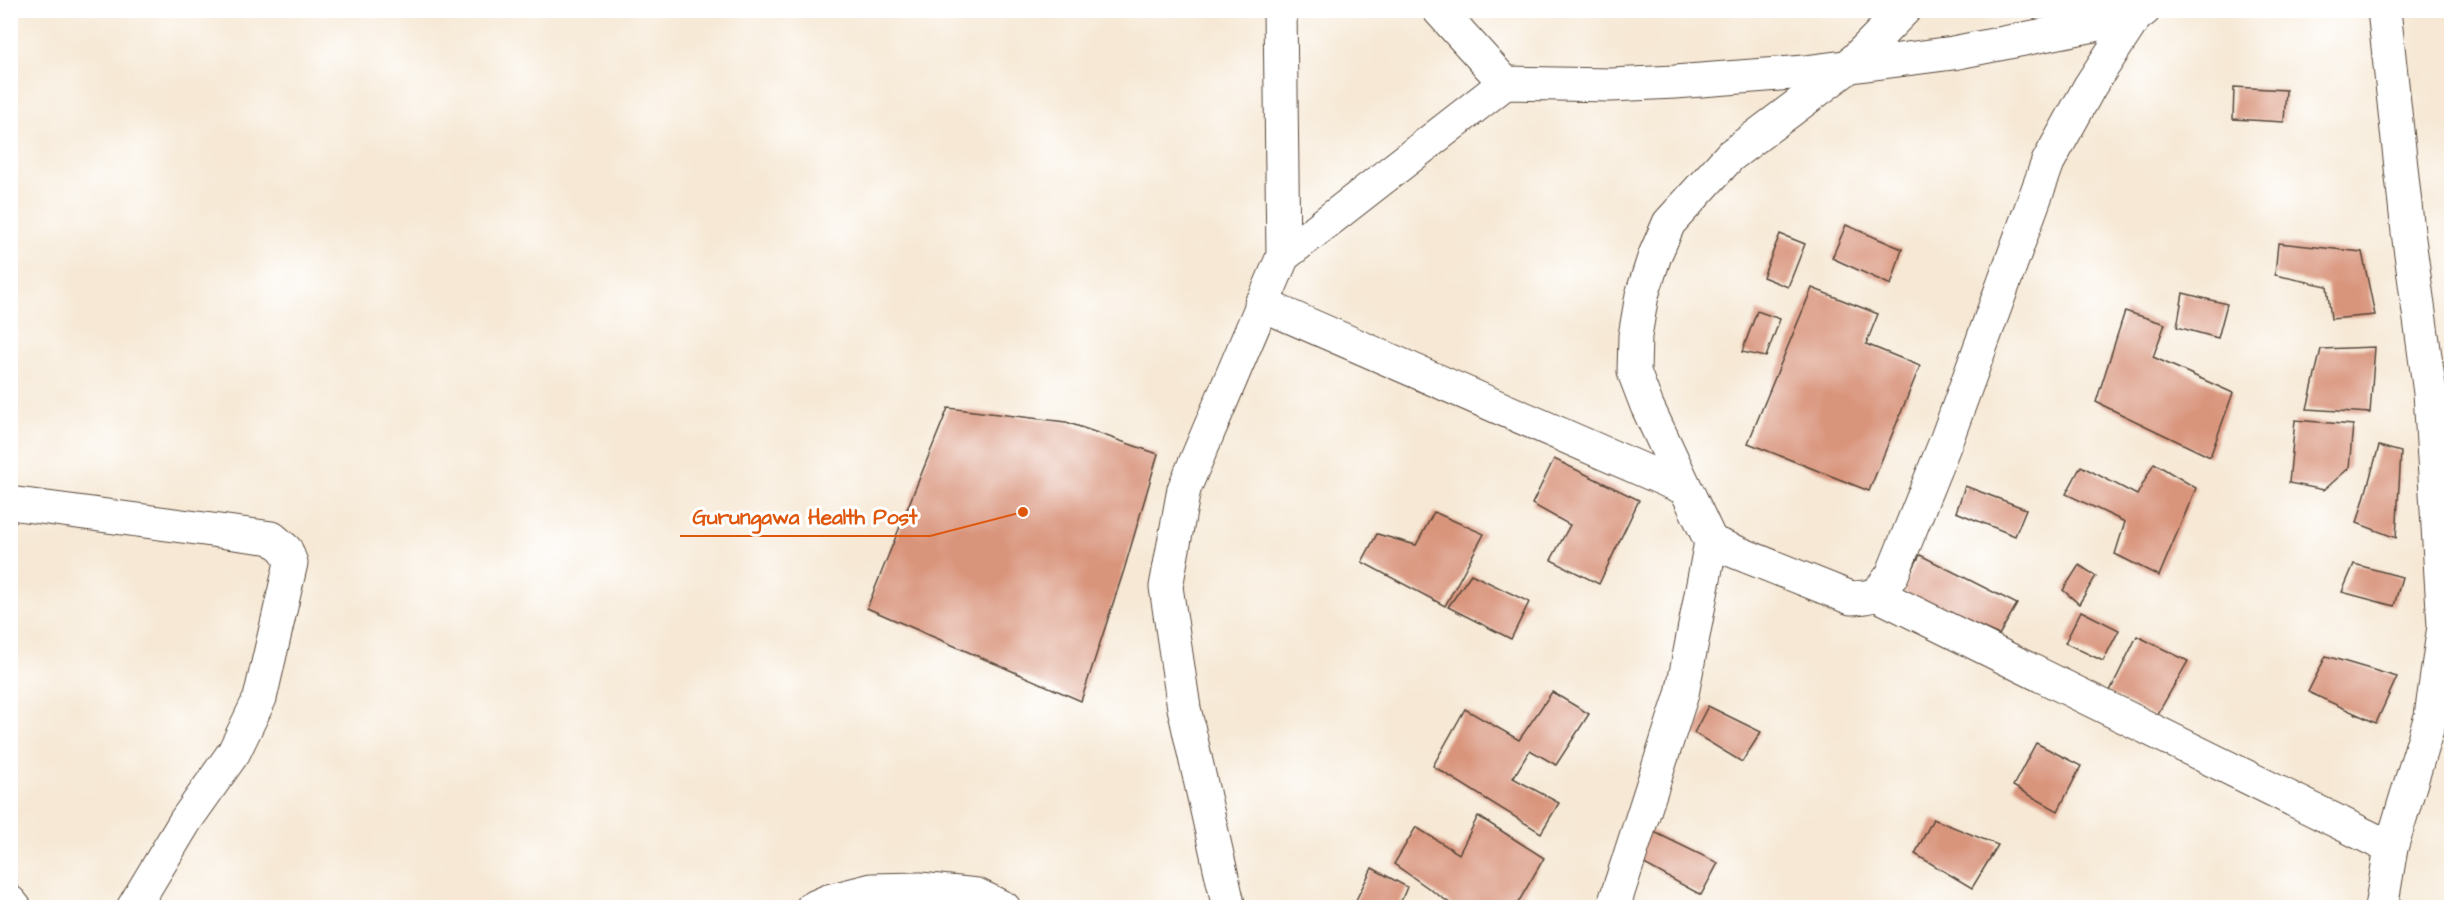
<svg xmlns="http://www.w3.org/2000/svg" width="2462" height="918" viewBox="0 0 2462 918" font-family="'Architects Daughter',sans-serif">
	<rect width="100%" height="100%" fill="#fff"/>
	<filter id="ink" filterUnits="userSpaceOnUse"><feTurbulence type="fractalNoise" baseFrequency=".0167" numOctaves="2"/><feDisplacementMap in="SourceGraphic" scale="12" xChannelSelector="R" yChannelSelector="G"/><feConvolveMatrix kernelMatrix="1 2 1 2 8 2 1 2 1" color-interpolation-filters="sRGB"/></filter>
	<filter id="wash" filterUnits="userSpaceOnUse"><feTurbulence type="fractalNoise" baseFrequency=".008" numOctaves="4" result="noise"/><feDisplacementMap in="SourceGraphic" scale="24" xChannelSelector="R" yChannelSelector="G"/><feGaussianBlur stdDeviation="1.35" result="paint"/><feColorMatrix in="noise" values="0 0 0 0 0 0 0 0 0 0 0 0 0 0 0 0 0 1.4 0 .05"/><feComposite in="paint" operator="in"/></filter>
	<g filter="url(#wash)">
		<rect width="100%" height="100%" fill="#f6e8d4"/>
		<g id="blocks">
			<g fill="#d9947c">
				<polygon points="2234,87 2286,90 2284,122 2233,119"/>
				<polygon points="1846,225 1902,249 1891,285 1832,258"/>
				<polygon points="1780,234 1805,244 1788,287 1763,277"/>
				<polygon points="2278,243 2362,252 2375,315 2331,319 2327,286 2275,275"/>
				<polygon points="1812,288 1878,314 1866,344 1920,366 1869,491 1748,443"/>
				<polygon points="2183,293 2227,304 2218,338 2177,327"/>
				<polygon points="1757,311 1780,319 1766,357 1742,352"/>
				<polygon points="2125,311 2165,324 2153,357 2233,393 2210,457 2096,402"/>
				<polygon points="2375,347 2370,413 2307,409 2321,349"/>
				<polygon points="948,408 1066,422 1158,454 1124,570 1081,701 867,608"/>
				<polygon points="2295,420 2353,425 2349,468 2324,490 2289,483"/>
				<polygon points="2379,446 2401,452 2396,538 2357,523"/>
				<polygon points="1554,459 1639,500 1599,584 1551,560 1570,525 1532,504"/>
				<polygon points="2154,463 2196,488 2159,576 2115,554 2125,522 2066,494 2081,466 2137,495"/>
				<polygon points="1965,486 2026,509 2015,536 1956,512"/>
				<polygon points="1434,512 1484,534 1445,606 1362,562 1377,534 1416,545"/>
				<polygon points="1920,555 2017,604 1999,635 1901,591"/>
				<polygon points="2354,564 2402,577 2394,606 2342,592"/>
				<polygon points="2079,565 2096,576 2079,604 2063,590"/>
				<polygon points="1471,574 1529,602 1511,639 1448,607"/>
				<polygon points="2081,611 2119,630 2103,661 2065,643"/>
				<polygon points="2137,636 2188,661 2156,717 2109,693"/>
				<polygon points="2326,656 2397,677 2376,723 2308,692"/>
				<polygon points="1552,692 1589,714 1556,765 1530,750 1513,778 1559,803 1541,833 1433,766 1465,709 1519,740"/>
				<polygon points="1708,706 1761,732 1742,762 1694,733"/>
				<polygon points="2036,743 2081,766 2058,811 2013,786"/>
				<polygon points="1478,816 1544,858 1515,908 1457,908 1394,864 1416,827 1459,854"/>
				<polygon points="1933,819 1998,845 1972,888 1915,854"/>
				<polygon points="1648,829 1718,863 1701,895 1637,860"/>
				<polygon points="1372,868 1407,887 1398,908 1352,908"/>
			</g>
		</g>
	</g>
	<g filter="url(#ink)">
		<use href="#blocks" fill-opacity="0" stroke="#574639" stroke-width="1.5"/>
		<g fill="none" stroke-linecap="round" stroke-linejoin="round">
			<g stroke="#574639" stroke-width="35">
				<g id="minor">
					<polyline points="1439,10 1505,83"/>
					<polyline points="1283,256 1505,83 1611,85 1675,82 1805,72 1953,53 2135,17 2144,10"/>
					<polyline points="1261,304 1684,488"/>
					<polyline points="10,503 272,538 286,550 291,563 260,698 234,752 186,820 133,908"/>
					<path d="M1711,542L1851,598C1877,597 1877,595 1892,575L1946,441L2048,162L2090,86L2135,17"/>
					<polyline points="1876,594 2391,848"/>
					<polyline points="10,902 15,908"/>
					<polyline points="812,908 828,901 872,890 920,889 977,895 1004,908"/>
					<polyline points="1229,908 1184,708 1166,587 1184,489 1283,256 1280,10"/>
					<polyline points="1613,908 1682,694 1711,542 1647,406 1634,372 1635,336 1642,295 1655,255 1669,223 1730,156 1847,68 1904,10"/>
					<polyline points="2381,908 2391,848 2431,716 2444,626 2430,393 2408,232 2384,10"/>
				</g>
			</g>
			<use href="#minor" stroke="#fff" stroke-width="33"/>
		</g>
	</g>
	<path fill="none" stroke="#df570d" stroke-width="2" d="M1023 512L930 536H680"/>
	<circle fill="#df570d" stroke="#fff" stroke-width="2" cx="1023" cy="512" r="6"/>
	<g font-size="21" text-anchor="middle" font-weight="bold" fill="#df570d" stroke="#fff" stroke-width="6" stroke-linejoin="round" paint-order="stroke">
		<text x="805" y="524">Gurungawa Health Post</text>
	</g>
	<rect width="2462" height="918" fill="none" stroke="#fff" stroke-width="36"/>
</svg>
